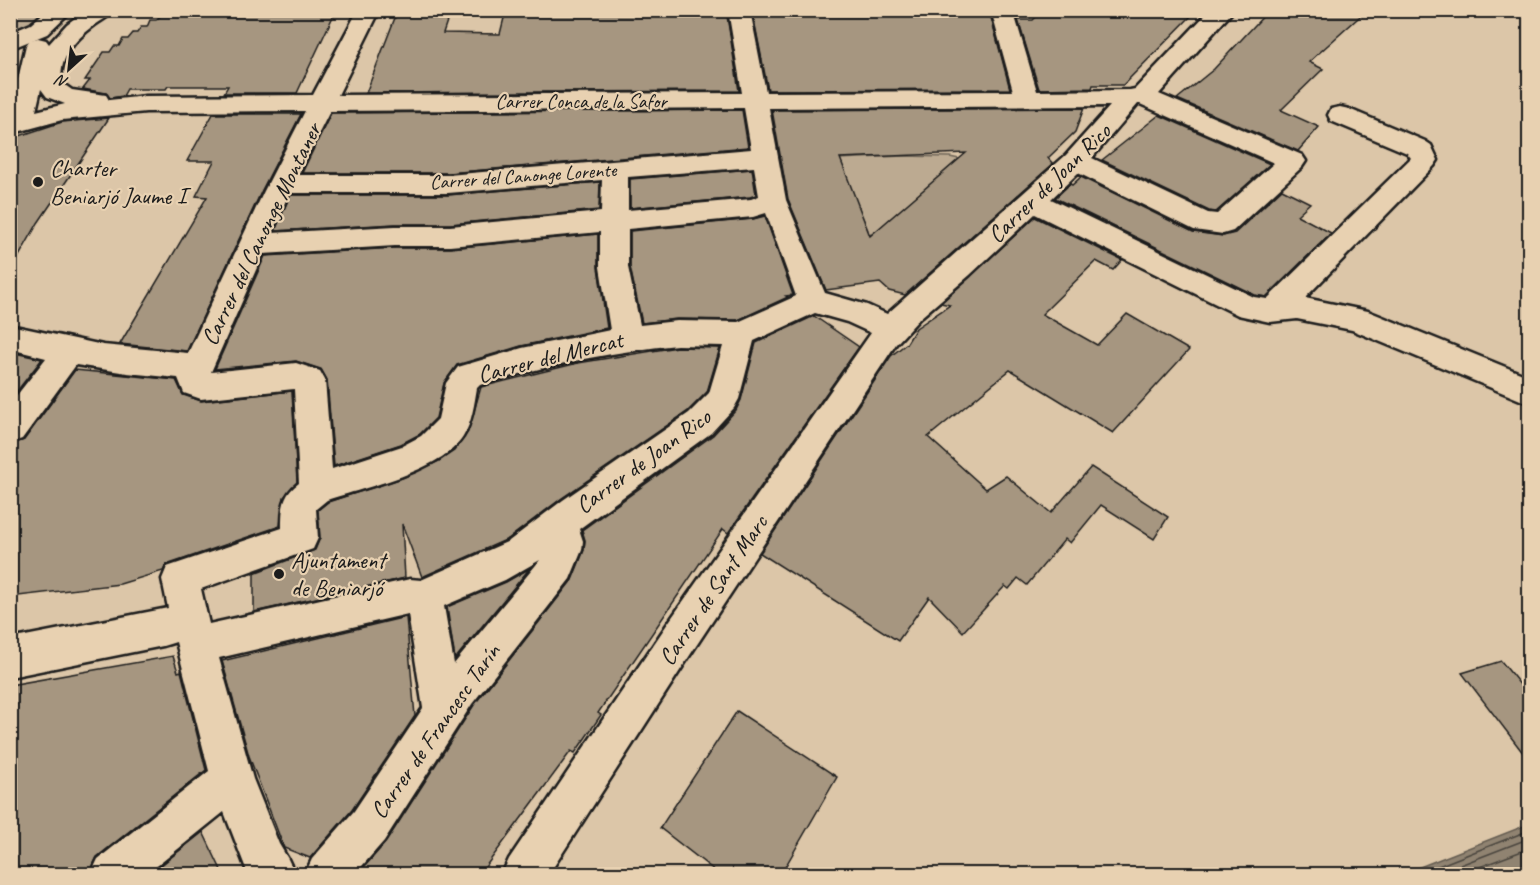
<svg xmlns="http://www.w3.org/2000/svg" width="1540" height="885" viewBox="0 0 1540 885" font-family="Caveat,sans-serif">
	<rect width="100%" height="100%" fill="#dcc6a8"/>
	<filter id="ink" filterUnits="userSpaceOnUse"><feTurbulence type="fractalNoise" baseFrequency=".0167" numOctaves="2"/><feDisplacementMap in="SourceGraphic" scale="12" xChannelSelector="R" yChannelSelector="G"/><feConvolveMatrix kernelMatrix="1 2 1 2 8 2 1 2 1" color-interpolation-filters="sRGB"/></filter>
	<g filter="url(#ink)">
		<g fill="#bcaa91" stroke="#6c6356" stroke-width="1.5">
			<polygon points="11,11 46,11 37,21 11,35"/>
			<polygon points="903,156 950,157 959,159 875,232 862,239 868,230 838,159"/>
		</g>
		<polygon fill="#908371" stroke="#625a4f" stroke-width="1.5" points="1529,824 1529,874 1402,874"/>
		<g fill="none" stroke-linecap="round" stroke-linejoin="round">
			<g stroke="#4a453e" stroke-width="1.5">
				<polyline points="1418,874 1530,830"/>
				<polyline points="1437,874 1530,838"/>
				<polyline points="1461,874 1530,848"/>
			</g>
		</g>
		<g fill="#a69680" stroke="#1c1c1c" stroke-width="1.5" fill-rule="evenodd">
			<polygon points="167,10 336,10 297,93 224,93 228,86 168,86 166,89 127,89 123,96 110,98 106,93 83,89 90,80 85,80 104,52 110,52 114,46 119,46 123,39 128,39 133,33 137,33 141,27 147,27 150,20 156,20"/>
			<polygon points="398,10 441,10 439,16 449,15 443,33 500,34 506,10 726,10 739,91 366,93"/>
			<polygon points="752,10 989,10 1010,89 768,90"/>
			<polygon points="1043,10 1197,10 1123,85 1093,85 1092,88 1039,89 1018,20 1033,20"/>
			<polygon points="1269,10 1367,10 1309,62 1323,69 1281,110 1319,127 1298,151 1177,99 1214,69"/>
			<path d="M1084,108L1075,132L1048,158L1053,164L905,295L889,291L880,283L826,290L788,199L772,110ZM966,153L870,236L840,158Z"/>
			<polygon points="742,110 748,147 448,173 302,173 331,113"/>
			<polygon points="213,114 301,114 262,190 187,351 120,344 207,197 196,196 214,161 187,161"/>
			<polygon points="1159,115 1270,164 1216,212 1209,211 1102,160"/>
			<polygon points="109,118 38,223 10,272 10,139 62,122"/>
			<polygon points="752,169 756,195 750,197 630,208 630,179"/>
			<polygon points="1081,177 1193,232 1223,236 1235,233 1282,189 1310,203 1297,215 1331,233 1266,297 1255,295 1055,198 1070,184 1072,185"/>
			<polygon points="600,182 599,210 450,224 395,224 275,231 290,195 448,195"/>
			<polygon points="765,216 793,295 786,296 788,297 738,320 677,319 642,323 630,267 630,231 753,219"/>
			<polygon points="1035,217 1122,260 1113,270 1096,261 1042,314 1097,345 1127,314 1189,350 1113,433 1010,370 928,437 986,489 1006,476 1051,513 1091,467 1168,517 1154,539 1101,505 1070,543 1065,539 1027,585 1018,578 1009,589 1005,586 963,632 929,597 898,641 760,553 891,356 907,343 916,328 950,305 941,303"/>
			<polygon points="598,234 598,267 607,328 521,346 457,365 444,383 436,418 420,434 401,444 334,466 327,380 321,369 296,361 215,369 265,256 395,248 450,248"/>
			<polygon points="814,316 859,347 728,533 723,529 598,713 601,715 575,753 571,751 480,874 358,874 386,842 474,705 572,580 584,550 585,540 582,530 713,435 736,410 741,400 756,343"/>
			<polygon points="677,347 720,348 707,392 688,411 562,498 508,539 422,577 402,524 405,578 254,612 254,573 315,550 320,538 318,510 328,502 402,478 439,461 454,451 468,432 481,387 578,363"/>
			<polygon points="10,352 42,359 10,400"/>
			<polygon points="75,370 176,380 183,395 201,401 292,391 297,482 284,497 280,526 166,565 163,571 120,584 10,597 10,445 24,440"/>
			<polygon points="530,568 455,659 447,607 506,582"/>
			<polygon points="406,617 415,716 352,810 310,858 284,848 249,756 222,661"/>
			<polygon points="173,656 178,672 181,671 206,770 97,857 89,874 10,874 10,685"/>
			<polygon points="1501,661 1530,697 1530,762 1462,673"/>
			<polygon points="737,711 837,777 781,874 719,874 660,828"/>
			<polygon points="203,832 223,874 150,874"/>
		</g>
		<g fill="none" stroke-linecap="round" stroke-linejoin="round">
			<g stroke="#1c1c1c" stroke-width="5">
				<path id="minor" d="M86,10H114C109,17 102,20 95,25C76,39 58,57 62,83L72,90L106,95L109,100L146,96L313,95L358,10H380L338,95L742,93L728,10H750L766,92L1013,91L991,10H1013L1037,91L1130,90L1135,89L1210,10H1234L1159,94L1302,155L1306,161L1302,167L1233,231L1223,234L1194,230L1078,173L1051,199L1254,297L1267,299L1411,158L1407,153L1331,121L1328,115L1331,109L1340,107L1349,109L1425,141L1431,145L1438,160L1434,166L1305,298L1368,311L1530,377V404L1352,330L1297,319L1270,322L1238,315L1035,214L970,275L920,318L896,344L694,649L549,874H502L509,859L668,623L871,333L847,322L815,313L754,341L739,399L734,408L711,433L579,529L583,541L582,550L570,579L472,704L384,841L355,874H305L312,859L354,811L423,708L408,614L219,658L253,779L279,844L288,859L295,874H248L224,812L147,874H91L98,859L209,771L176,642L163,646L10,677V639L168,608L162,579L167,567L282,528C282,509 282,495 299,483L294,389L201,399L184,393L178,378L127,373L76,365L22,439L10,443V404L46,358L10,349V325L103,345L188,353L264,191L305,111L146,112L62,120L10,134V114L26,45L30,40L38,38L46,40L49,44L67,24ZM41,89L47,97L65,104L36,111ZM1138,104H1140L1274,163L1217,214L1208,213L1092,158ZM1110,106L1066,155L887,314L867,305L825,293L786,200L769,108ZM744,108L751,149L448,175H298L330,111ZM754,167L759,196L751,199L628,210V177ZM602,180L601,212L450,226H395L272,233L289,193H448ZM766,213L796,296L738,322L677,321L640,325L628,267V229L753,217ZM600,232V267L610,330L522,348L458,367L446,383L438,419L421,436L402,446L332,469L325,380L320,371L296,363L211,372L263,254L395,246H450ZM677,345L723,346L709,393L689,413L563,500L509,541L421,580L410,579L209,624L201,589L313,549L318,538L316,509L327,500C366,487 441,471 463,437C472,422 474,405 477,388L480,385C544,366 610,352 677,345ZM540,560L454,664L444,606L505,580Z"/>
			</g>
			<g stroke="#1c1c1c" stroke-width="5">
				<polygon id="major" points="47,10 72,10 47,34 10,49 10,33 31,24"/>
			</g>
			<use href="#minor" fill="#e8d1b1" fill-rule="evenodd"/>
			<use href="#major" fill="#e8d1b1" fill-rule="evenodd"/>
		</g>
	</g>
	<g fill="#1c1c1c" stroke="#e8d1b1" stroke-width="2">
		<circle cx="38" cy="182" r="6"/>
		<circle cx="279" cy="574" r="6"/>
	</g>
	<g text-anchor="middle" dominant-baseline="central" stroke-width="4.5" stroke-linejoin="round" paint-order="stroke">
		<g font-size="20" fill="#1c1c1c" stroke="#e8d1b1">
			<text x="581" y="101">Carrer Conca de la Safor</text>
			<text transform="translate(523 176) rotate(-4)">Carrer del Canonge Lorente</text>
		</g>
		<g font-size="24" fill="#1c1c1c" stroke="#e8d1b1" text-anchor="start">
			<text x="50" y="168">Charter<tspan x="50" dy="28">Beniarjó Jaume I</tspan></text>
			<text x="291" y="560">Ajuntament<tspan x="291" dy="28">de Beniarjó</tspan></text>
		</g>
		<g font-size="24" fill="#1c1c1c" stroke="#e8d1b1">
			<text transform="translate(1049 183) rotate(-44)">Carrer de Joan Rico</text>
			<text transform="translate(261 234) rotate(-64)">Carrer del Canonge Montaner</text>
			<text transform="translate(550 357) rotate(-14)">Carrer del Mercat</text>
			<text transform="translate(643 461) rotate(-36)">Carrer de Joan Rico</text>
			<text transform="translate(713 590) rotate(-56)">Carrer de Sant Marc</text>
			<text transform="translate(435 731) rotate(-55)">Carrer de Francesc Tarín</text>
		</g>
	</g>
	<rect width="1540" height="885" fill="none" stroke="#e8d1b1" stroke-width="36"/>
	<rect x="18" y="18" width="1504" height="849" fill="none" stroke="#1c1c1c" stroke-width="2" filter="url(#ink)"/>
	<g transform="translate(69 69) rotate(207)" stroke="#e8d1b1" stroke-width="4.5" paint-order="stroke">
	<path d="M0-4.5L10 22L0 15L-10 22Z" fill="#1c1c1c"/>
	<text y="-9" font-size="16" font-weight="bold" text-anchor="middle" fill="#1c1c1c">N</text>
	</g>
</svg>
